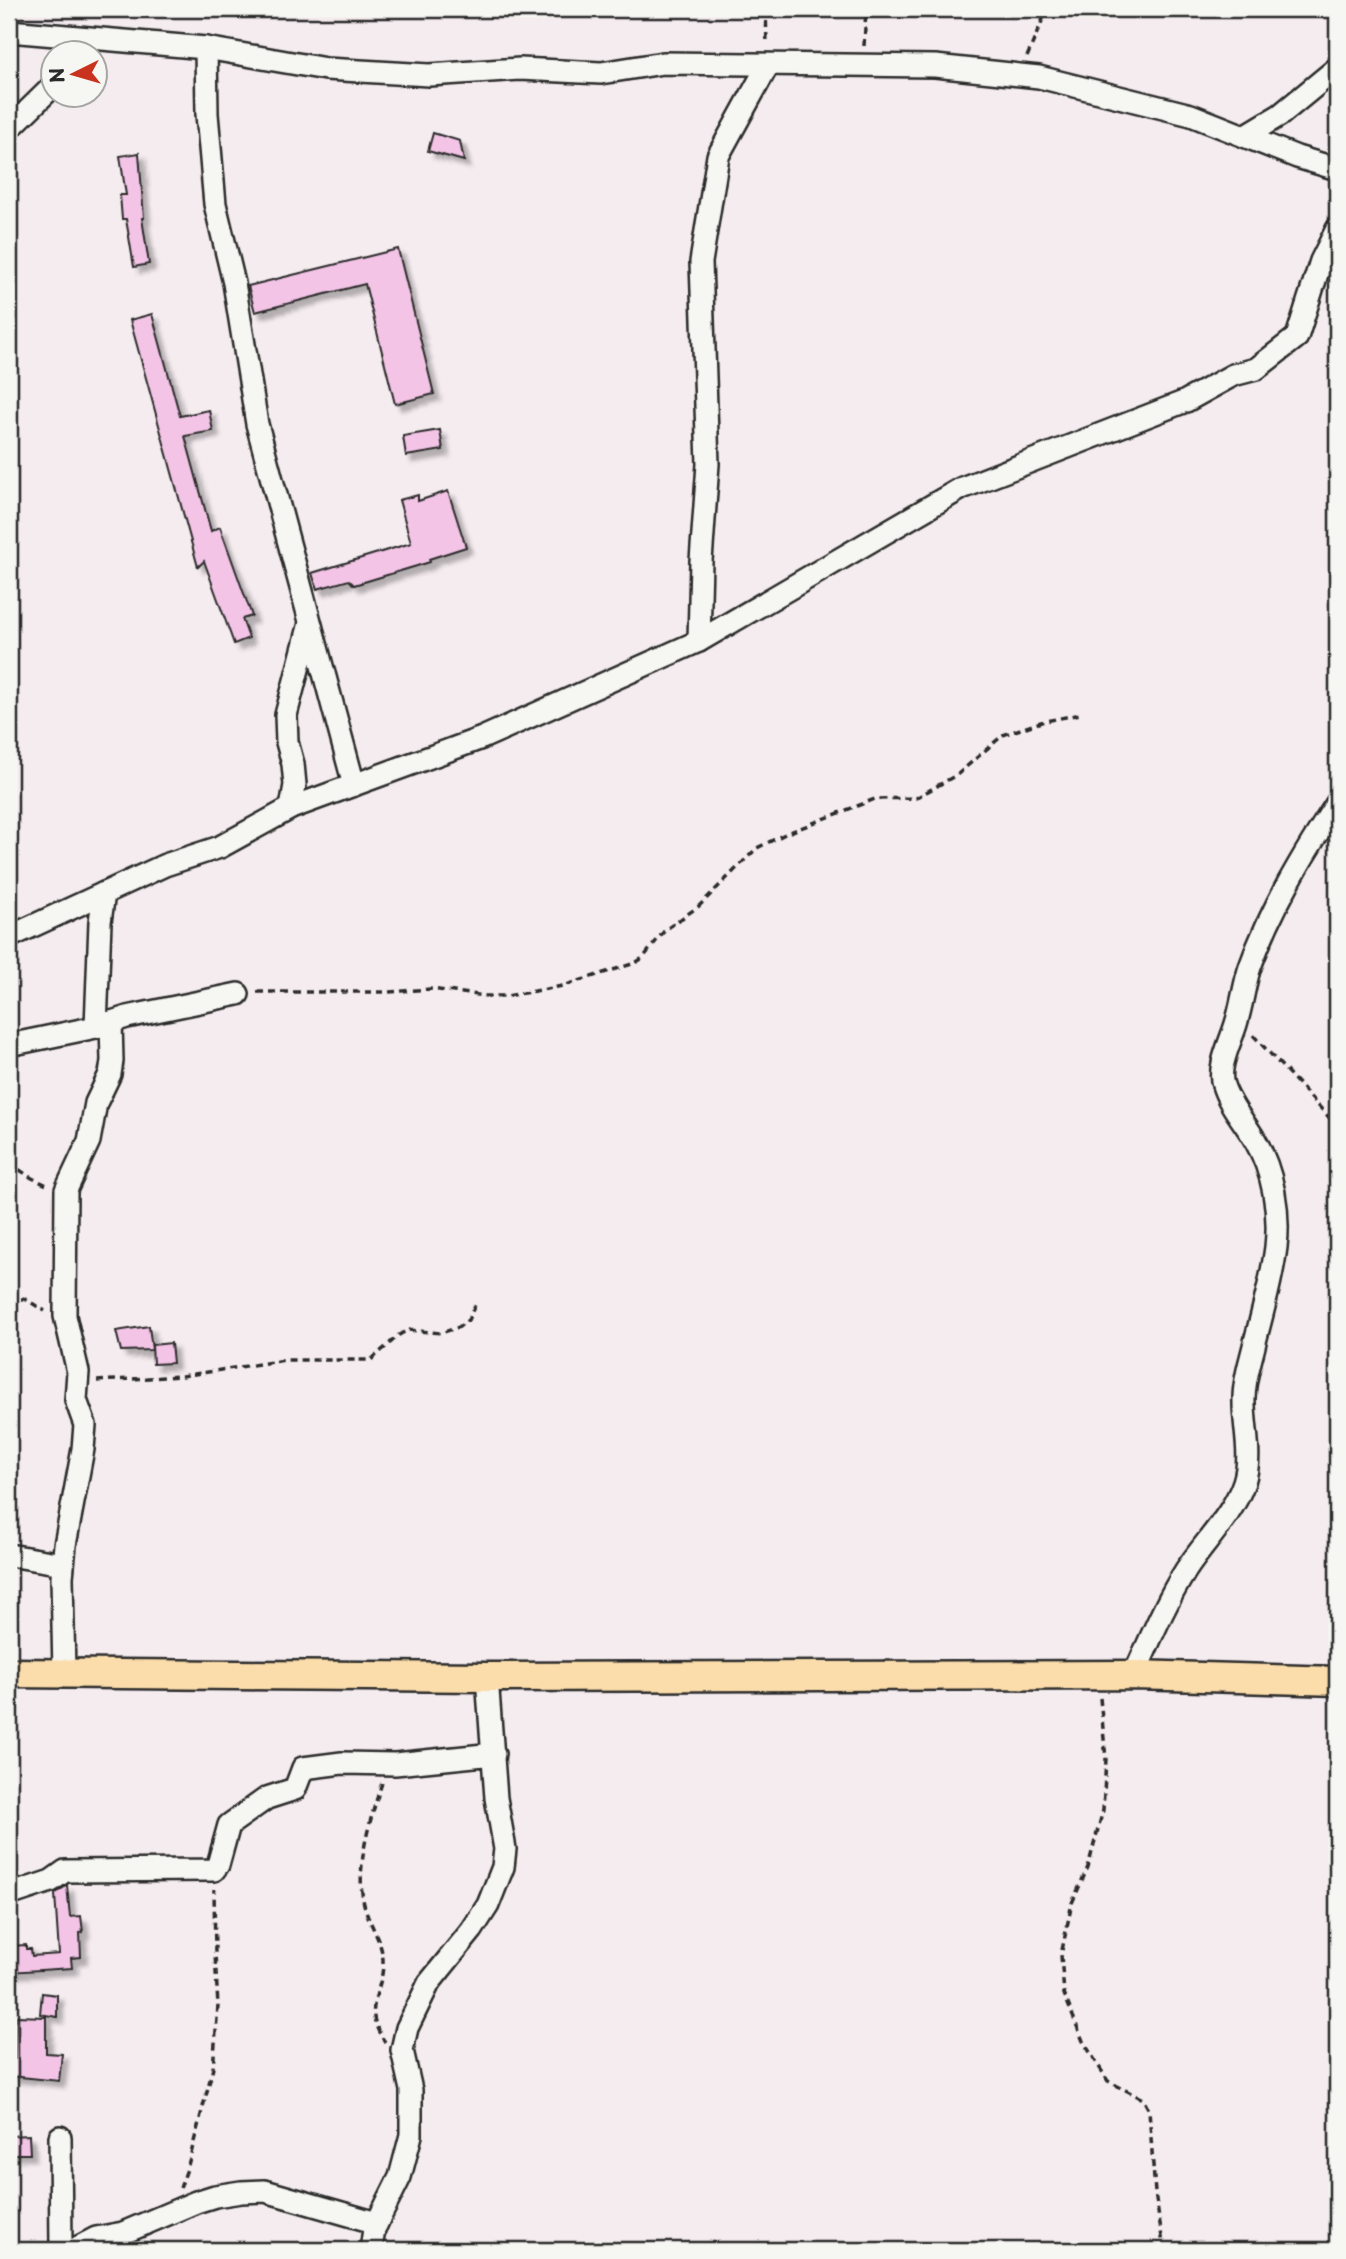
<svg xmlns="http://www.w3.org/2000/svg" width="1346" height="2259" viewBox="0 0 1346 2259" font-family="'Playpen Sans',sans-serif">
	<defs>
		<filter id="shadow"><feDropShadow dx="6" dy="6" stdDeviation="2" flood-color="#0004"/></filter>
	</defs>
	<rect width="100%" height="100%" fill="#f5ecf0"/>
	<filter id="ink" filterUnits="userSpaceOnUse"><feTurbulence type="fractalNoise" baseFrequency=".0143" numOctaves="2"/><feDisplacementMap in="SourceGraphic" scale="14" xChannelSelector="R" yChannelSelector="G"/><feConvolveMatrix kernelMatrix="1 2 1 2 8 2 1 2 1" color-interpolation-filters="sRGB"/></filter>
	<g filter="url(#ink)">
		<g fill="#f3c4e6" stroke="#2b2b2b" stroke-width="2" filter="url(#shadow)">
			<polygon points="433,133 460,141 464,161 428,151"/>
			<polygon points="139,153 144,218 142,218 149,264 134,267 126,219 122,219 120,195 126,195 120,156"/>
			<polygon points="398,249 434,394 395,404 365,284 255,312 248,286"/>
			<polygon points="152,314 180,416 209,410 213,431 185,436 211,531 220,527 252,616 242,619 249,638 234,644 204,561 198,567 130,320"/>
			<polygon points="440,430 443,450 406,456 403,436"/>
			<polygon points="448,491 466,547 429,559 430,562 354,585 349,580 317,589 312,573 411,543 399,500 418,495 418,501"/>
			<polygon points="149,1326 152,1350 121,1351 116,1331"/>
			<polygon points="171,1343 173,1363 153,1364 152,1345"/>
			<polygon points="67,1885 70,1917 81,1916 83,1932 80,1933 81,1957 71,1958 72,1968 9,1972 9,1946 26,1945 26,1949 31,1949 32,1956 59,1954 55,1894"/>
			<polygon points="42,1993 57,1995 57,2017 40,2014"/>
			<polygon points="16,2016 46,2017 46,2053 62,2054 59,2081 11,2076 13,2059 15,2059"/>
			<polygon points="29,2135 30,2154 9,2154 9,2136"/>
		</g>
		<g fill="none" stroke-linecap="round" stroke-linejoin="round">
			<g stroke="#2b2b2b" stroke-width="26">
				<g id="minor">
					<polyline points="9,31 206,48 326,69 429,75 520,69 601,73 663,63 935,66 1039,77 1191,115 1297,157 1337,169"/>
					<polyline points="206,48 207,114 215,204 234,283 257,424 354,785"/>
					<polyline points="9,129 52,87"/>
					<polyline points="1245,136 1280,115 1337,68"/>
					<polyline points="699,641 701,561 708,464 701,262 718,156 768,65"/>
					<polyline points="291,808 295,785 293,764 287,742 286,715 310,623"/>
					<polyline points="9,937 165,865 220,847 291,808 482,738 699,641 962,488 1186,401 1233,375 1256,369 1297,337 1321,261 1337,229"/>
					<polyline points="96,1027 100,922 104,893"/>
					<polyline points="9,1045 96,1027 127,1017 238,994"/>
					<polyline points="9,1555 63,1564"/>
					<polyline points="64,1673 62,1577 65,1545 83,1449 85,1425 76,1400 78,1372 65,1316 66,1190 89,1141 96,1103 110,1074 112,1061 111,1022"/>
					<path d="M1134,1675C1150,1640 1165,1603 1186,1570C1205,1541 1233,1515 1244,1482C1253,1454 1243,1426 1244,1398C1244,1380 1250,1363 1254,1346C1262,1313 1272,1280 1276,1247C1280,1211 1273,1171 1255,1140C1244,1121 1229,1105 1223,1085C1217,1067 1231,1041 1236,1024C1242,1005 1244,985 1250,967C1271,908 1303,855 1337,803"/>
					<polyline points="9,1895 51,1881 65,1871 214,1870 218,1865 229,1825 267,1798 295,1789 303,1768 342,1763 395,1764 494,1754"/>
					<polyline points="60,2137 61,2250"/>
					<polyline points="73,2250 96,2238 123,2233 196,2202 215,2196 241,2192 265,2191 377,2223"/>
					<polyline points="371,2250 374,2229 400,2177 411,2135 411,2090 402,2050 407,2028 429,1983 472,1930 488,1905 503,1867 505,1849 496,1798 487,1677"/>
				</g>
			</g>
			<g stroke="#2b2b2b" stroke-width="33">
				<polyline id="major" points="9,1673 487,1677 1134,1675 1337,1681"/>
			</g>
			<g stroke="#2b2b2b" stroke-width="3.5" stroke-dasharray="7 5" stroke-linecap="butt">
				<polyline points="766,9 767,45"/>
				<polyline points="864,46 866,9"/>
				<polyline points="1027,57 1047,9"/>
				<polyline points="257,992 389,992 430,989 486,996 507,996 563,986 635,963 643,958 665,930 699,906 757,848 785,834 875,799 916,798 958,774 1003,735 1041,722 1080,714"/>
				<polyline points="1253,1035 1337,1126"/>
				<polyline points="9,1163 32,1178 49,1186"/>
				<polyline points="9,1175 17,1168"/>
				<polyline points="9,1299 25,1299 45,1311"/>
				<polyline points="97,1381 182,1376 285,1360 371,1360 399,1335 408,1330 441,1333 459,1327 468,1320 475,1305"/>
				<polyline points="1100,1698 1106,1759 1103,1810 1088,1867 1072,1903 1061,1955 1064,1994 1083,2041 1108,2081 1143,2099 1149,2110 1155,2193 1164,2250"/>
				<path d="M382,1783C371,1816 356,1864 363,1899C366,1920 382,1939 383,1960C384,1994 360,2006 385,2042"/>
				<polyline points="180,2188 187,2169 213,2068 218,2006 215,1954 214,1889"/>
			</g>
			<use href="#minor" stroke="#f6f6f2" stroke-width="21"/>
			<use href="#major" stroke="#fbddab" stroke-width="28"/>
		</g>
	</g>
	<rect width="1346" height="2259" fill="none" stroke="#f6f6f2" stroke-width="35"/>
	<rect x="18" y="18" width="1311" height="2224" fill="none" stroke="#2b2b2b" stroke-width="2.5" filter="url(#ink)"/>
	<g transform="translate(74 74) rotate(265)"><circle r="33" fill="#f6f6f2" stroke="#a5a5a2" stroke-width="2"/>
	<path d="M0-5L12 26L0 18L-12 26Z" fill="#c8321e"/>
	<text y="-10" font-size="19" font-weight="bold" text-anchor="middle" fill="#2b2b2b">N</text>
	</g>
</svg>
